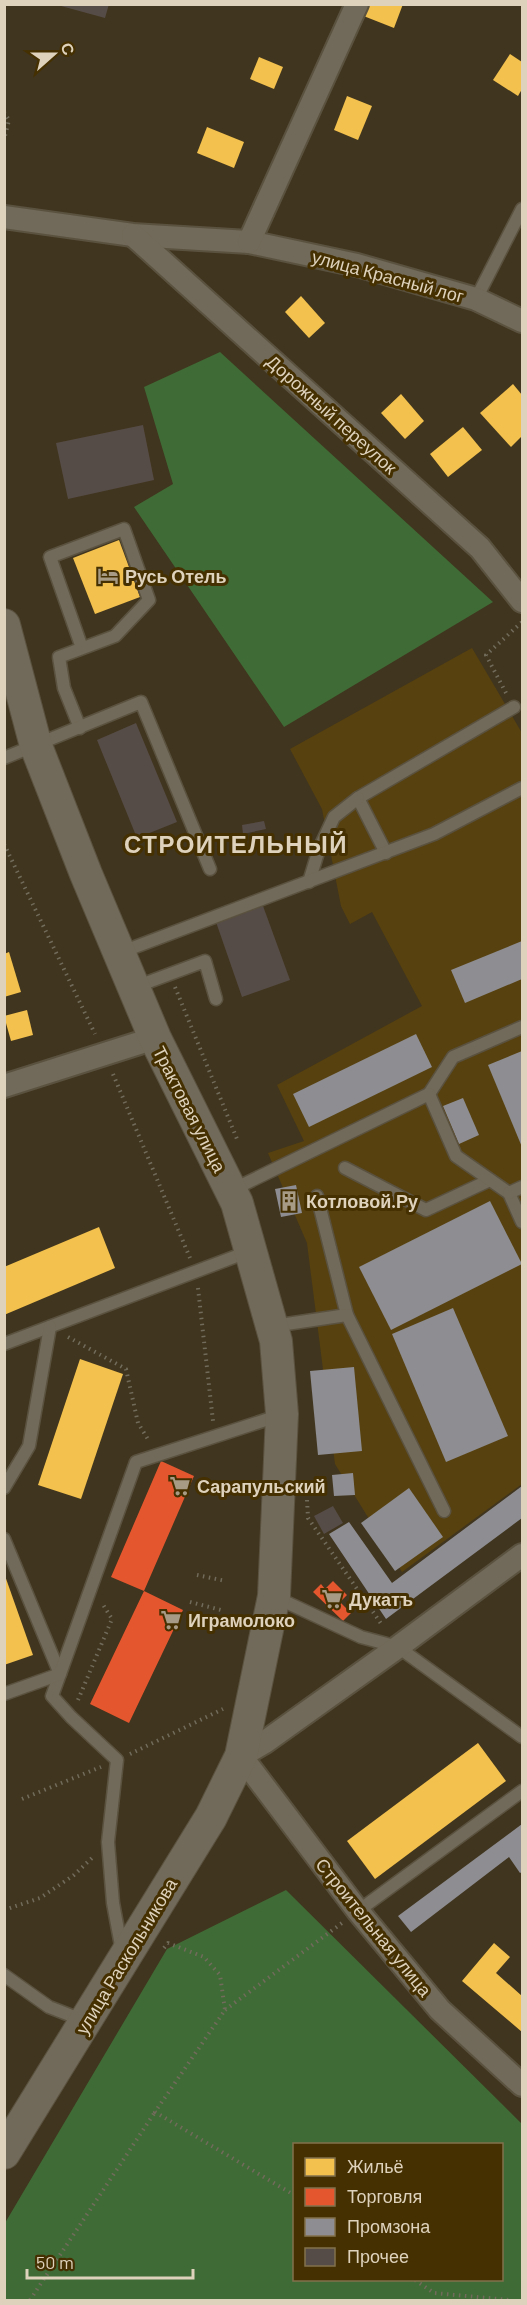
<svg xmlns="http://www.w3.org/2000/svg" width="527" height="2305" viewBox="0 0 527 2305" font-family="Barlow,sans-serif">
	<rect width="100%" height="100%" fill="#40351e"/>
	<polygon fill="#57410f" points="472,648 522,733 522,1484 402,1572 335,1464 307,1243 268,1153 304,1141 277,1085 422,1006 372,912 350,924 341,906 322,809 290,749"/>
	<g fill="#3f6b36" fill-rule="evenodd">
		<polygon points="220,352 493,602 284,727 134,507 173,484 144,387"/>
		<path d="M286,1890L522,2124V2300H5V2223L167,1949ZM294,2144H502V2280H294Z"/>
	</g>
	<g fill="#f2c14e">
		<polygon points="365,4 403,4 394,28 361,15"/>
		<polygon points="510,54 522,62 522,89 518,96 493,80"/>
		<polygon points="259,57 283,67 274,89 250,79"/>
		<polygon points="347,96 372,106 358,140 334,130"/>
		<polygon points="207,127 244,142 234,168 197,153"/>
		<polygon points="301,296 325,323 309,338 285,312"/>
		<polygon points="513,384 522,395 522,436 511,447 480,413"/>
		<polygon points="401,394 424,421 405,439 381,413"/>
		<polygon points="463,427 482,450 448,477 430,454"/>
		<polygon points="119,540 140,597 95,614 73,558"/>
		<polygon points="9,952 21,992 4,997 4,954"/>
		<polygon points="27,1010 33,1035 11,1041 4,1016"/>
		<polygon points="99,1227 115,1268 4,1315 4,1267"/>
		<polygon points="80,1359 123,1374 81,1499 38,1485"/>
		<polygon points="4,1573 33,1655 4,1665"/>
		<polygon points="478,1743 506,1781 375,1879 347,1841"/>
		<polygon points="494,1943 510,1957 496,1973 522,1996 522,2032 462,1981"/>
	</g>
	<g fill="#e4572e">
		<polygon points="161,1461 194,1476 144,1591 183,1610 129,1723 90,1704 144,1591 111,1577"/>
		<polygon points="333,1581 347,1595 340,1602 351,1613 343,1621 313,1592 321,1584 325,1589"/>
	</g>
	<g fill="#8d8d92">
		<polygon points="522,941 522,979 465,1003 451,970"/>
		<polygon points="416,1034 432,1067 309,1127 293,1094"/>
		<polygon points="522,1051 522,1147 488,1065"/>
		<polygon points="463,1098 479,1135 459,1144 443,1106"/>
		<polygon points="296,1185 302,1213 281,1217 275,1189"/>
		<polygon points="490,1201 522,1264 391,1330 359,1267"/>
		<polygon points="453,1308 508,1436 446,1462 392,1334"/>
		<polygon points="354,1367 362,1451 318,1455 310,1371"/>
		<polygon points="353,1473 355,1495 334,1496 332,1475"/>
		<polygon points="522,1486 522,1518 386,1619 329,1534 349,1522 392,1583"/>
		<polygon points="409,1488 443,1537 395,1571 361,1523"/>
		<polygon points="522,1824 522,1872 520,1873 509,1857 411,1932 398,1916"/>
	</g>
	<g fill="#564c47">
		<polygon points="62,4 109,4 105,18 61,6"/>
		<polygon points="143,425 154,480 68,499 56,443"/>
		<polygon points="136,723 177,822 137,838 97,740"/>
		<polygon points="264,821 266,829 243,834 242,825"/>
		<polygon points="263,906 290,980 242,997 216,922"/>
		<polygon points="333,1506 343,1523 324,1534 314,1516"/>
	</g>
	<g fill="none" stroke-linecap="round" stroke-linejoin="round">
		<g stroke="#5a513f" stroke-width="15">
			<g id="lane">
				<polyline points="476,299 522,209"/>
				<polyline points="80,728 64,688 59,657 115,636 149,600 124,529 50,557 82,648"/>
				<polyline points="4,758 141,702 210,869"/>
				<polyline points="386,853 358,798 514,707"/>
				<polyline points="309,882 319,849 334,817 358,798"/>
				<polyline points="119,953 434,834 522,788"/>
				<polyline points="135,987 205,961 216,999"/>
				<polyline points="429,1094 453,1057 522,1027"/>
				<polyline points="345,1168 426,1210 490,1180"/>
				<polyline points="232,1190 429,1094 456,1156 509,1193 522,1222"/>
				<polyline points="509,1193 522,1187"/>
				<polyline points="317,1196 347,1315"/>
				<polyline points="273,1326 347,1315 444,1511"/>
				<polyline points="4,1344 250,1251"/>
				<polyline points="4,1488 29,1446 50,1327"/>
				<polyline points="4,1539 60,1674 52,1696 71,1717 117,1760 108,1842 113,1903 122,1951"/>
				<polyline points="275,1597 361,1637 398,1647 522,1737"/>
				<polyline points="4,1694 60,1674 136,1462 281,1415"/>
				<polyline points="358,1911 522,1791"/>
				<polyline points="4,1975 49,2007 85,2021"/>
			</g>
		</g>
		<g stroke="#5a513f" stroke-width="26">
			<g id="street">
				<polyline points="4,217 133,235 249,242 357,265 476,299 522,321"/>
				<polyline points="133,235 480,548 522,601"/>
				<polyline points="249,242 357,4"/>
				<polyline points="4,1086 155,1038"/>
				<polyline points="522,1555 398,1647 265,1742 241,1756 358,1911 440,2010 522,2085"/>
			</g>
		</g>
		<g stroke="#5a513f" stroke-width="34">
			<polyline id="secondary" points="4,625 36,746 86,874 155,1038 237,1203 276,1341 282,1414 274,1596 241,1756 211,1817 4,2153"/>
		</g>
		<g stroke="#716b5b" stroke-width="4" stroke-dasharray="1.5 4.5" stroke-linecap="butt">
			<polyline points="4,112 9,120 4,140"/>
			<polyline points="506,693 486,655 522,622"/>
			<polyline points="4,844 95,1034"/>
			<polyline points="175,987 237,1139"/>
			<polyline points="113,1074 190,1258"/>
			<polyline points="198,1288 213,1421"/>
			<polyline points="68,1337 126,1369 138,1423 149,1441"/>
			<polyline points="307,1500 308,1518 382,1625"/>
			<polyline points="197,1575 226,1581"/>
			<polyline points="190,1602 221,1610"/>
			<polyline points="78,1700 112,1619 102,1603"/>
			<polyline points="130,1754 223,1709"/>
			<polyline points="22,1799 101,1767"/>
			<polyline points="4,1910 40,1898 74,1875 93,1857"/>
			<polyline points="164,1948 168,1943 204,1957 220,1975 225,2010 155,2112 294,2195"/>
			<polyline points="225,2010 342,1923"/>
			<polyline points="415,2280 434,2293 509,2300"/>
			<polyline points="30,2300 155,2112"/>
		</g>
		<use href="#lane" stroke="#716959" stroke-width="12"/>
		<use href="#street" stroke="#716959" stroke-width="22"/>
		<use href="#secondary" stroke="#716959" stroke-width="32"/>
	</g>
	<defs>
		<g id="hotel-bare" transform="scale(1.62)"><path d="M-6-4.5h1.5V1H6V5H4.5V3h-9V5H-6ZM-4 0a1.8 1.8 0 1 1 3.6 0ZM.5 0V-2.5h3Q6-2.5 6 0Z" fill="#a79b85" stroke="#453002" stroke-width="2.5" paint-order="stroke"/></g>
		<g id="building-bare" transform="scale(1.62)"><path d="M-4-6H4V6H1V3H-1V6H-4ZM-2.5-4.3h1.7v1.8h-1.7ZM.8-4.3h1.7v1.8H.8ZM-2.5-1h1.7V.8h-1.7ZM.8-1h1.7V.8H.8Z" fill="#a79b85" stroke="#453002" stroke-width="2.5" paint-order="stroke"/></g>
		<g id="supermarket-bare" transform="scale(1.62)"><path d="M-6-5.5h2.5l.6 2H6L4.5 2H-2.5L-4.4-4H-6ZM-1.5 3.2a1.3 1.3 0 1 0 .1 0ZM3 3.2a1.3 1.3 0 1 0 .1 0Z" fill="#a79b85" stroke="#453002" stroke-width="2.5" paint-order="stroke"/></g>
	</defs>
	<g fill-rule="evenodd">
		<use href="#hotel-bare" x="108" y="576"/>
		<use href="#building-bare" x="289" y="1201"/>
		<use href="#supermarket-bare" x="180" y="1486"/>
		<use href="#supermarket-bare" x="332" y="1599"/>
		<use href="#supermarket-bare" x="171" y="1620"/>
	</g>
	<g text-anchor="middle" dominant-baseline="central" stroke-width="6" stroke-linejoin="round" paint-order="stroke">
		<g font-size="18" fill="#ded2bc" stroke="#453002">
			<text transform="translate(388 276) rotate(15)">улица Красный лог</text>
			<text transform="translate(332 414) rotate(42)">Дорожный переулок</text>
			<text transform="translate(190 1109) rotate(63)">Трактовая улица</text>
			<text transform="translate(374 1927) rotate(51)">Строительная улица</text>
			<text transform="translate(126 1956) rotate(-59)">улица Раскольникова</text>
		</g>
		<g font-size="18" font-weight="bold" fill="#ded2bc" stroke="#453002" text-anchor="start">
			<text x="125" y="576">Русь Отель</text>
			<text x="306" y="1201">Котловой.Ру</text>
			<text x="197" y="1486">Сарапульский</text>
			<text x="349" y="1599">Дукатъ</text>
			<text x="188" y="1620">Играмолоко</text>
		</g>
		<g font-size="24" font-weight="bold" letter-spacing="1.5" fill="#ded2bc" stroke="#453002">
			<text x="236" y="843">СТРОИТЕЛЬНЫЙ</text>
		</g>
	</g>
	<rect width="527" height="2305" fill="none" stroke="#ded2bc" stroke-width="12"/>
	<rect x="293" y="2143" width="210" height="138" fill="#453002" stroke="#82714c" stroke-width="1.5"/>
	<rect x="305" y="2158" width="30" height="18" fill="#f2c14e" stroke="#82714c" stroke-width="1.5"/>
	<text x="347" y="2173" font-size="18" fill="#ded2bc">Жильё</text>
	<rect x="305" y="2188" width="30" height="18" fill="#e4572e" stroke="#82714c" stroke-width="1.5"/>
	<text x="347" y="2203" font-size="18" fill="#ded2bc">Торговля</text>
	<rect x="305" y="2218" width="30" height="18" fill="#8d8d92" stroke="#82714c" stroke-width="1.5"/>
	<text x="347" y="2233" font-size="18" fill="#ded2bc">Промзона</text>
	<rect x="305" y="2248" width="30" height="18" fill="#564c47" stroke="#82714c" stroke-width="1.5"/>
	<text x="347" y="2263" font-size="18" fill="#ded2bc">Прочее</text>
	<g transform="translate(54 54) rotate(69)" stroke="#453002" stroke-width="4.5" paint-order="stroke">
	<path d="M0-4.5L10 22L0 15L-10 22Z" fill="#ded2bc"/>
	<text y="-9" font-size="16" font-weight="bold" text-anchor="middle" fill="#ded2bc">С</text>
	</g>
	<path d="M27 2269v9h166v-9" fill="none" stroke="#ded2bc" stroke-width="3"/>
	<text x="36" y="2269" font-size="18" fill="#ded2bc" stroke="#453002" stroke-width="4.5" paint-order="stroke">50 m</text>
</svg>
